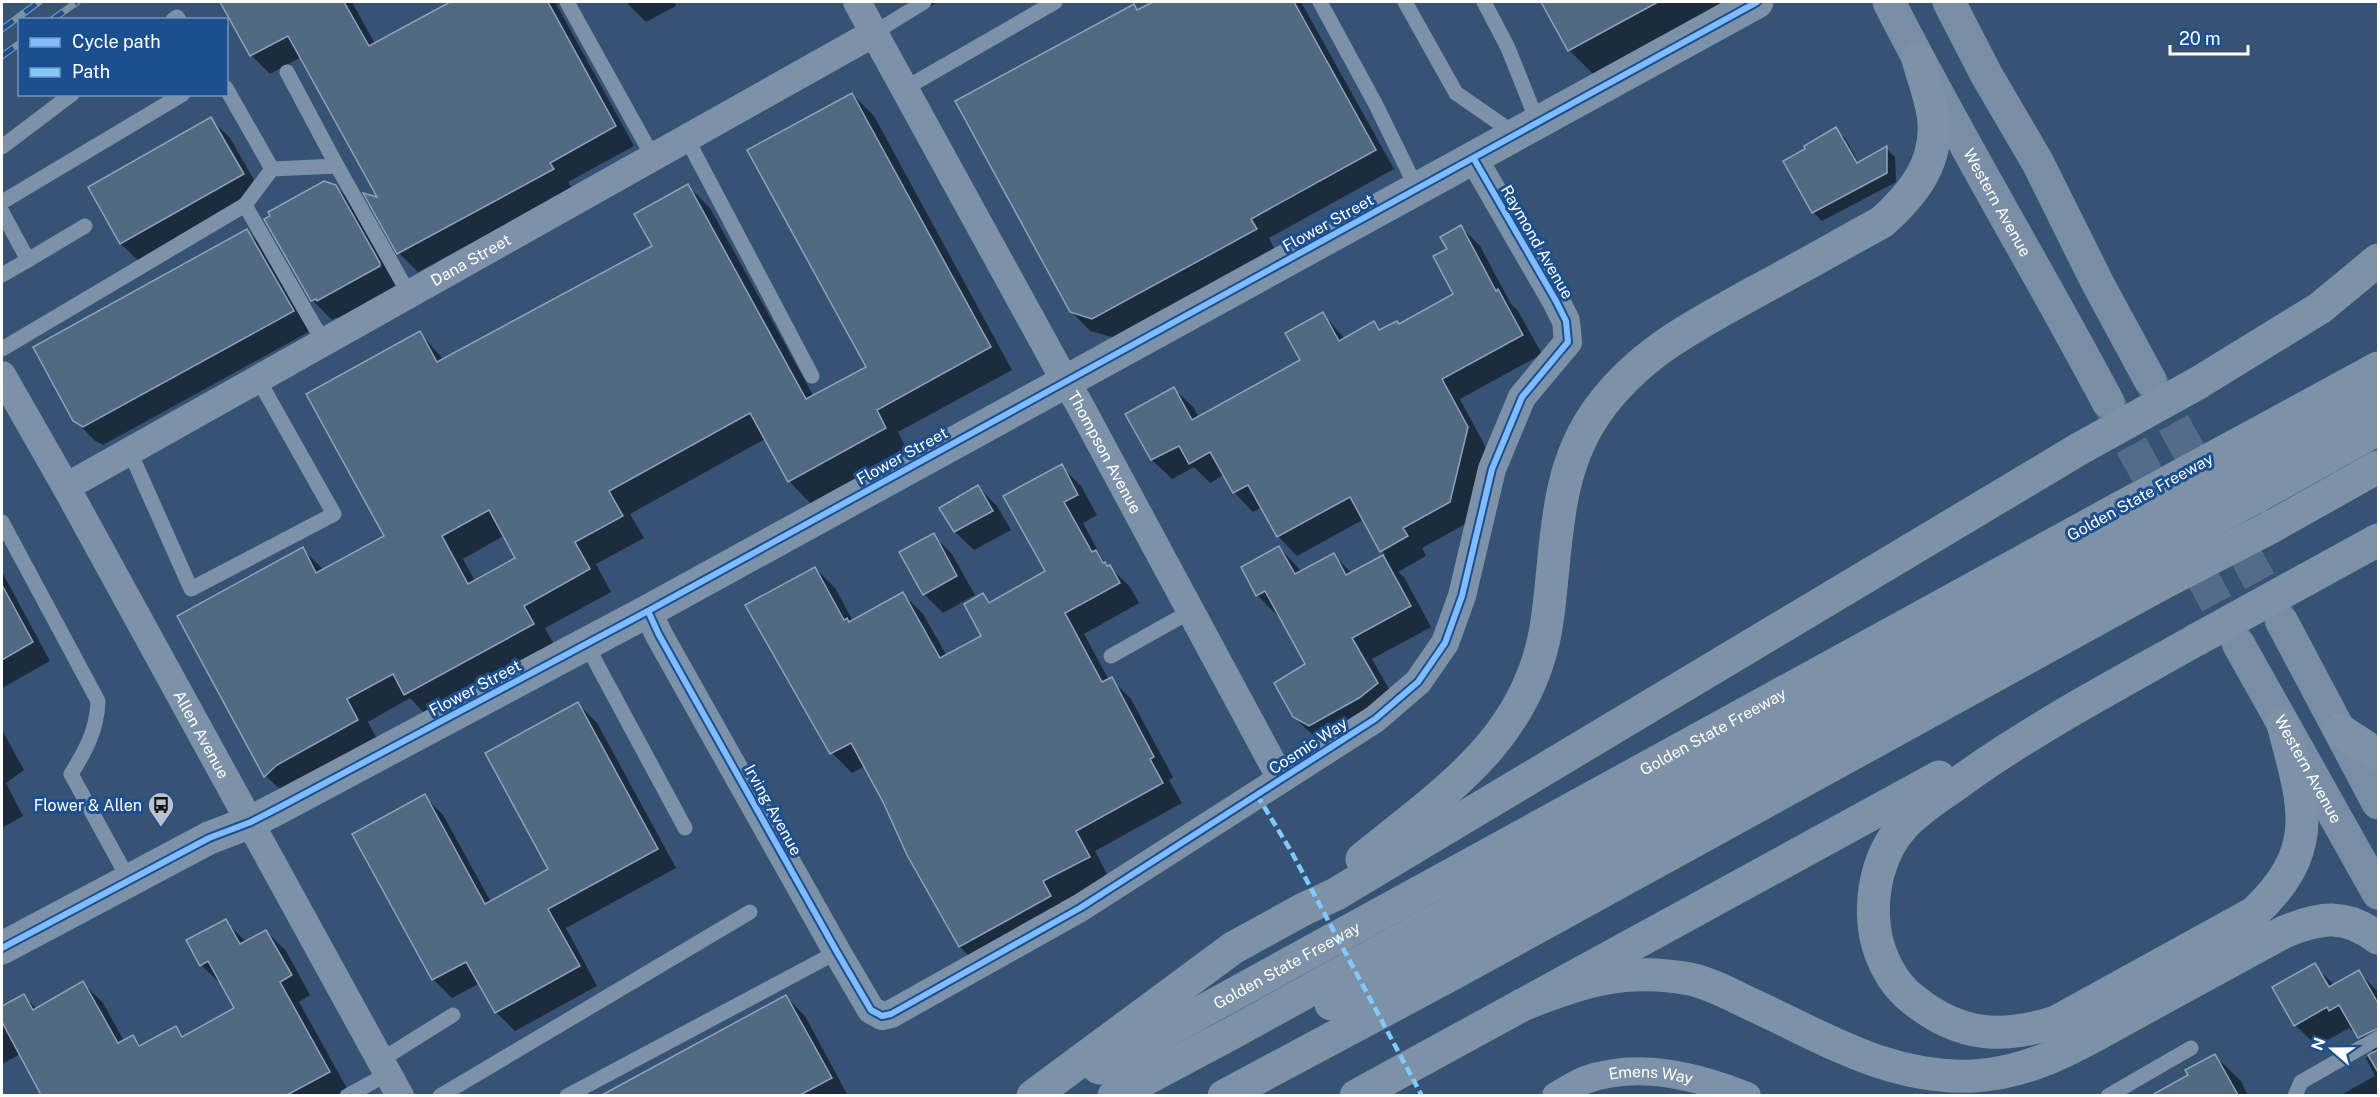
<svg xmlns="http://www.w3.org/2000/svg" width="2380" height="1097" viewBox="0 0 2380 1097" font-family="'Public Sans',sans-serif">
	<rect width="100%" height="100%" fill="#365274"/>
	<g fill="#0007" fill-rule="evenodd">
		<polygon points="222,2 352,2 375,44 453,2 555,2 634,146 568,182 572,188 418,272 399,253 380,199 301,57 270,74 251,55"/>
		<polygon points="626,2 674,2 676,6 646,22"/>
		<polygon points="904,2 938,2 916,14"/>
		<polygon points="1156,2 1301,2 1394,169 1269,238 1274,248 1112,337 1090,331 1071,311 1134,6 1139,11"/>
		<polygon points="1542,2 1728,2 1594,75 1569,50"/>
		<path d="M852,94L874,116L1012,370L898,432L907,450L811,504L789,481L765,439L630,514L644,538L596,564L611,592L545,628L555,646L427,716L410,698L368,722L379,743L288,797L266,776L179,617L302,549L324,570L386,536L420,333L444,360L654,247L688,186L710,208L814,397L868,367ZM505,535L517,558L475,581L463,559Z"/>
		<polygon points="211,119 230,138 262,194 140,262 121,244 90,187"/>
		<polygon points="1836,129 1845,138 1859,163 1886,148 1895,157 1896,182 1822,221 1813,212 1807,149"/>
		<polygon points="336,186 355,206 399,285 338,319 336,317 332,320 313,301 267,220"/>
		<polygon points="1461,227 1480,246 1511,304 1518,311 1542,354 1460,399 1486,448 1469,522 1422,548 1426,556 1398,572 1404,577 1431,627 1372,659 1398,705 1330,746 1316,738 1294,717 1307,664 1280,615 1278,616 1257,595 1279,547 1302,572 1334,555 1352,574 1385,555 1364,519 1297,556 1278,536 1262,507 1253,512 1234,492 1224,475 1210,483 1194,467 1172,479 1152,460 1127,414 1174,389 1194,408 1199,418 1302,361 1323,314 1345,339 1374,323 1382,331 1400,325 1455,295 1449,249"/>
		<polygon points="247,231 266,250 312,330 103,445 94,440 75,420"/>
		<polygon points="1061,466 1081,486 1097,515 1083,523 1103,560 1130,587 1139,603 1084,634 1109,680 1111,679 1131,699 1173,777 1169,780 1182,803 1095,851 1109,878 1061,902 1070,916 980,967 960,947 908,854 884,801 865,766 852,773 832,753 815,568 835,588 853,621 903,594 923,614 947,656 983,636 983,595 991,603 1047,572"/>
		<polygon points="978,487 997,506 1011,530 974,550 955,532"/>
		<polygon points="933,535 952,554 975,595 943,613 924,594"/>
		<polygon points="2,572 50,661 2,688"/>
		<polygon points="578,704 597,723 676,868 566,928 597,986 515,1031 496,1012 480,983 452,998 433,979 354,835 424,796 443,815 491,902 550,870"/>
		<polygon points="2,730 24,770 6,783 23,816 2,828"/>
		<polygon points="225,921 246,942 266,931 286,951 310,995 299,1002 349,1092 343,1096 43,1096 20,1054 4,1063 2,1061 2,1005 7,1002 9,1004 24,996 37,1009 83,983 103,1003 124,1041 132,1037 142,1046 176,1028 184,1037 236,1008 222,983 221,984 201,965"/>
		<polygon points="2314,965 2335,986 2359,972 2378,992 2378,1096 2339,1096 2375,1076 2366,1058 2374,1052 2359,1037 2355,1029 2352,1031 2349,1028 2317,1046 2295,1025"/>
		<polygon points="786,997 805,1016 848,1096 605,1096"/>
		<polygon points="2215,1056 2241,1081 2248,1096 2155,1096 2190,1075"/>
	</g>
	<g fill="#526984" stroke="#92a2b6" stroke-width="1.5" fill-rule="evenodd">
		<polygon points="220,2 344,2 369,46 450,2 548,2 616,126 550,163 554,169 397,254 363,193 377,197 288,36 250,56"/>
		<polygon points="1153,2 1294,2 1376,150 1251,219 1257,229 1092,319 1070,312 955,101 1134,4 1137,10"/>
		<polygon points="1541,2 1658,2 1568,51"/>
		<path d="M852,93L991,347L877,410L886,428L788,482L750,413L609,491L623,516L575,542L590,569L524,606L534,624L404,695L393,674L347,699L358,720L277,765L264,777L177,616L303,547L316,573L384,536L306,394L420,331L437,362L652,246L634,214L688,184L806,399L866,367L747,150ZM489,510L515,558L468,584L442,536Z"/>
		<polygon points="211,117 244,174 120,244 88,187"/>
		<polygon points="1836,127 1857,163 1887,146 1887,173 1812,213 1783,161 1805,149 1804,146"/>
		<polygon points="324,181 336,185 380,263 380,266 317,301 316,299 311,301 264,219 270,216 268,212"/>
		<polygon points="1461,225 1496,291 1498,289 1523,335 1442,379 1468,427 1450,502 1403,528 1408,536 1380,552 1350,497 1277,537 1248,485 1233,493 1210,452 1189,464 1179,446 1151,460 1125,414 1174,387 1192,420 1300,360 1285,333 1323,312 1339,341 1374,321 1379,330 1397,321 1399,324 1453,294 1433,256 1447,249 1440,237"/>
		<polygon points="247,229 294,311 83,427 73,421 33,347"/>
		<polygon points="1062,464 1078,495 1064,502 1092,552 1096,550 1103,563 1105,562 1107,566 1110,565 1120,583 1065,613 1102,682 1112,677 1154,757 1150,759 1163,783 1076,831 1090,857 1043,881 1051,896 959,947 907,855 883,802 851,743 830,754 745,605 815,567 844,620 847,618 849,622 903,592 940,658 981,636 964,604 983,593 989,603 1045,571 1003,496"/>
		<polygon points="978,485 993,511 954,532 939,508"/>
		<polygon points="934,533 957,576 923,595 899,552"/>
		<polygon points="1279,546 1295,574 1334,553 1346,575 1383,555 1411,606 1352,638 1378,683 1359,698 1309,726 1293,717 1274,683 1305,664 1265,591 1256,596 1241,567"/>
		<polygon points="2,585 33,642 2,660"/>
		<polygon points="578,702 658,849 548,909 580,966 495,1013 466,962 432,980 352,834 425,794 485,904 548,869 485,753"/>
		<polygon points="226,919 240,944 266,930 292,975 280,982 330,1072 287,1095 41,1095 2,1022 2,1006 24,994 33,1010 83,981 118,1043 133,1035 139,1046 176,1026 182,1037 234,1008 208,961 200,966 186,940"/>
		<polygon points="2315,963 2329,987 2359,970 2379,1005 2379,1028 2358,1038 2339,1005 2329,1011 2327,1007 2294,1026 2272,987"/>
		<polygon points="786,995 832,1078 800,1095 602,1095"/>
		<polygon points="2379,1049 2379,1074 2368,1055"/>
		<polygon points="2215,1054 2238,1095 2152,1095 2188,1075 2185,1070"/>
	</g>
	<g fill="none" stroke-linecap="round" stroke-linejoin="round">
		<g stroke="#546c89" stroke-width="33" stroke-dasharray="33 16" stroke-linecap="butt">
			<polyline points="2150,380 2282,622"/>
			<polyline points="2108,402 2239,645"/>
		</g>
		<g stroke="#7d92a8" stroke-width="15">
			<polyline points="567,2 653,157"/>
			<polyline points="1320,2 1376,105 1417,189"/>
			<polyline points="1405,2 1456,93 1515,134"/>
			<polyline points="1484,2 1508,48 1538,123"/>
			<polyline points="173,20 177,17 179,20"/>
			<polyline points="874,33 924,2"/>
			<polyline points="287,72 337,166"/>
			<polyline points="226,88 272,169 337,166 409,294"/>
			<polyline points="904,89 1055,2"/>
			<polyline points="687,139 812,376"/>
			<polyline points="2,147 72,94"/>
			<polyline points="2,202 183,94"/>
			<polyline points="245,205 324,343"/>
			<polyline points="2,212 28,260 85,226"/>
			<polyline points="2,275 28,260"/>
			<polyline points="2,349 245,205 272,169"/>
			<polyline points="130,452 191,589 334,514 258,379"/>
			<path d="M2,522L98,701C97,730 86,750 71,774L129,880"/>
			<polyline points="586,644 685,828"/>
			<polyline points="1111,656 1191,611"/>
			<polyline points="381,1060 453,1015"/>
			<polyline points="347,1096 389,1073"/>
			<polyline points="440,1096 750,912"/>
			<polyline points="567,1096 837,952"/>
			<polyline points="2108,1096 2191,1048"/>
			<polyline points="2295,1096 2301,1082 2378,1038"/>
		</g>
		<g stroke="#7d92a8" stroke-width="28">
			<path id="s1" d="M857,2L1065,381L1077,400L1281,779"/>
			<path id="s2" d="M2,375L66,487L400,1096"/>
			<path id="s3" d="M66,487L874,33"/>
			<polyline points="648,611 659,635 837,952 871,1010 882,1016 891,1014 1080,908 1375,719 1418,682 1445,643 1462,596 1492,469 1522,397 1568,342 1566,321 1556,301 1474,159"/>
			<path id="s4" d="M1556,1096C1565,1091 1575,1084 1585,1080C1639,1061 1696,1076 1747,1096"/>
		</g>
		<polyline stroke="#7d92a8" stroke-width="33" points="2,948 209,838 251,822 280,807 648,611 1757,2"/>
		<g stroke="#798da4" stroke-width="33">
			<path id="s5" d="M1889,2C1958,138 2037,268 2108,402"/>
			<polyline points="1949,2 1986,74 2038,163 2097,282 2150,380"/>
			<polyline points="2282,622 2378,803"/>
			<path id="s6" d="M2239,645L2378,893"/>
		</g>
		<g stroke="#7e92a7" stroke-width="33">
			<polyline points="2198,383 2320,308 2378,260"/>
			<polyline points="2229,449 2378,368"/>
			<polyline points="2244,476 2378,402"/>
			<polyline points="2256,497 2378,429"/>
			<polyline points="2271,527 2378,467"/>
			<polyline points="2307,579 2378,540"/>
			<path d="M2196,640C2118,684 2038,726 1965,778C1945,793 1921,807 1904,825C1880,851 1871,889 1874,923C1876,951 1891,984 1915,1001C1961,1037 2002,1039 2056,1022L2254,913C2322,849 2304,805 2283,724"/>
			<polyline points="2340,730 2378,755"/>
			<path d="M1362,859C1443,793 1527,740 1546,628C1558,554 1551,475 1598,410C1640,352 1694,326 1755,292C1798,269 1840,245 1882,222C1912,195 1937,165 1934,122C1933,103 1923,78 1918,59"/>
			<polyline points="1331,1004 1830,732 2146,556"/>
			<path d="M1522,1005C1582,981 1625,967 1690,979C1713,984 1735,997 1757,1007C1828,1040 1892,1080 1974,1076C2036,1073 2088,1039 2141,1010C2189,984 2237,958 2284,932C2320,917 2345,913 2378,938"/>
			<path id="s7" d="M1099,1068L2118,509"/>
			<polyline points="1033,1096 1233,948 1302,910 1336,894 2079,449"/>
			<polyline points="1114,1096 1234,1032 2134,535"/>
			<polyline points="1224,1096 1454,973 2161,584"/>
			<polyline points="1356,1096 1939,777"/>
		</g>
		<g stroke="#7e92a7" stroke-width="7">
			<g id="rail">
				<polyline points="52,20 77,2"/>
				<polyline points="2,29 39,2"/>
				<polyline points="2,56 20,43"/>
			</g>
		</g>
		<use href="#rail" stroke="#1b4f8f" stroke-width="4.5" stroke-dasharray="14" stroke-linecap="butt"/>
		<g stroke="#7e92a7" stroke-width="33">
			<polyline points="2079,449 2198,383"/>
			<polyline points="2118,509 2229,449"/>
			<polyline points="2134,535 2244,476"/>
			<polyline points="2146,556 2256,497"/>
			<polyline points="2161,584 2271,527"/>
			<polyline points="2196,640 2307,579"/>
		</g>
		<polyline stroke="#80caff" stroke-width="4.5" stroke-dasharray="9 4.5" stroke-linecap="butt" points="1257,795 1291,851 1422,1096"/>
		<g stroke="#1b4f8f" stroke-width="10">
			<g id="cycleway">
				<polyline points="648,611 659,635 837,952 871,1010 882,1016 891,1014 1080,908 1375,719 1418,682 1445,643 1462,596 1492,469 1522,397 1568,342 1566,321 1556,301 1474,159"/>
				<polyline points="2,948 209,838 251,822 280,807 648,611 1757,2"/>
			</g>
		</g>
		<use href="#cycleway" stroke="#80bcff" stroke-width="6"/>
	</g>
	<defs>
		<g id="bus-pin" transform="scale(1.35)"><path d="M0 17L-7.5 6A9.5 9.5 0 1 1 7.5 6Z" fill="#b9c2ce" stroke="#1b4f8f"/><path d="M-5-6H5V4H4V6H2V4H-2V6H-4V4H-5ZM-3.5-4V0h7V-4ZM-3.5 1.2v1.5H-2V1.2ZM2 1.2v1.5H3.5V1.2Z" fill="#111"/></g>
	</defs>
	<g fill-rule="evenodd">
		<use href="#bus-pin" x="161" y="805"/>
	</g>
	<g text-anchor="middle" dominant-baseline="central" stroke-width="6" stroke-linejoin="round" paint-order="stroke">
		<g font-size="16" fill="#fff" stroke="#1b4f8f">
			<text stroke="none"><textPath href="#s5" startOffset="228">Western Avenue</textPath></text>
			<text transform="translate(1328 223) rotate(-29)">Flower Street</text>
			<text transform="translate(1537 242) rotate(60)">Raymond Avenue</text>
			<text stroke="none"><textPath href="#s3" startOffset="464">Dana Street</textPath></text>
			<text stroke="none"><textPath href="#s1" startOffset="514">Thompson Avenue</textPath></text>
			<text transform="translate(902 456) rotate(-29)">Flower Street</text>
			<text transform="translate(2140 497) rotate(-29)">Golden State Freeway</text>
			<text transform="translate(475 688) rotate(-28)">Flower Street</text>
			<text stroke="none"><textPath href="#s7" startOffset="700">Golden State Freeway</textPath></text>
			<text stroke="none"><textPath href="#s2" startOffset="411">Allen Avenue</textPath></text>
			<text transform="translate(1308 746) rotate(-33)">Cosmic Way</text>
			<text stroke="none"><textPath href="#s6" startOffset="142">Western Avenue</textPath></text>
			<text transform="translate(773 810) rotate(61)">Irving Avenue</text>
			<text stroke="none"><textPath href="#s7" startOffset="214">Golden State Freeway</textPath></text>
			<text stroke="none"><textPath href="#s4" startOffset="100">Emens Way</textPath></text>
		</g>
		<g font-size="16" fill="#fff" stroke="#1b4f8f" text-anchor="end">
			<text x="142" y="805">Flower &amp; Allen</text>
		</g>
	</g>
	<rect width="2380" height="1097" fill="none" stroke="#ffffff" stroke-width="6"/>
	<rect x="18" y="18" width="210" height="78" fill="#1b4f8f" stroke="#7695bc" stroke-width="1.5"/>
	<rect x="30" y="38" width="30" height="9" fill="#80bcff" stroke="#7695bc" stroke-width="1.5"/>
	<text x="72" y="48" font-size="18" fill="#ffffff">Cycle path</text>
	<rect x="30" y="68" width="30" height="9" fill="#80caff" stroke="#7695bc" stroke-width="1.5"/>
	<text x="72" y="78" font-size="18" fill="#ffffff">Path</text>
	<g transform="translate(2332 1049) rotate(290)" stroke="#1b4f8f" stroke-width="4.5" paint-order="stroke">
	<path d="M0-4.5L10 22L0 15L-10 22Z" fill="#ffffff"/>
	<text y="-9" font-size="16" font-weight="bold" text-anchor="middle" fill="#ffffff">N</text>
	</g>
	<path d="M2170 45v9h78v-9" fill="none" stroke="#ffffff" stroke-width="3"/>
	<text x="2179" y="45" font-size="18" fill="#ffffff" stroke="#1b4f8f" stroke-width="4.5" paint-order="stroke">20 m</text>
</svg>
